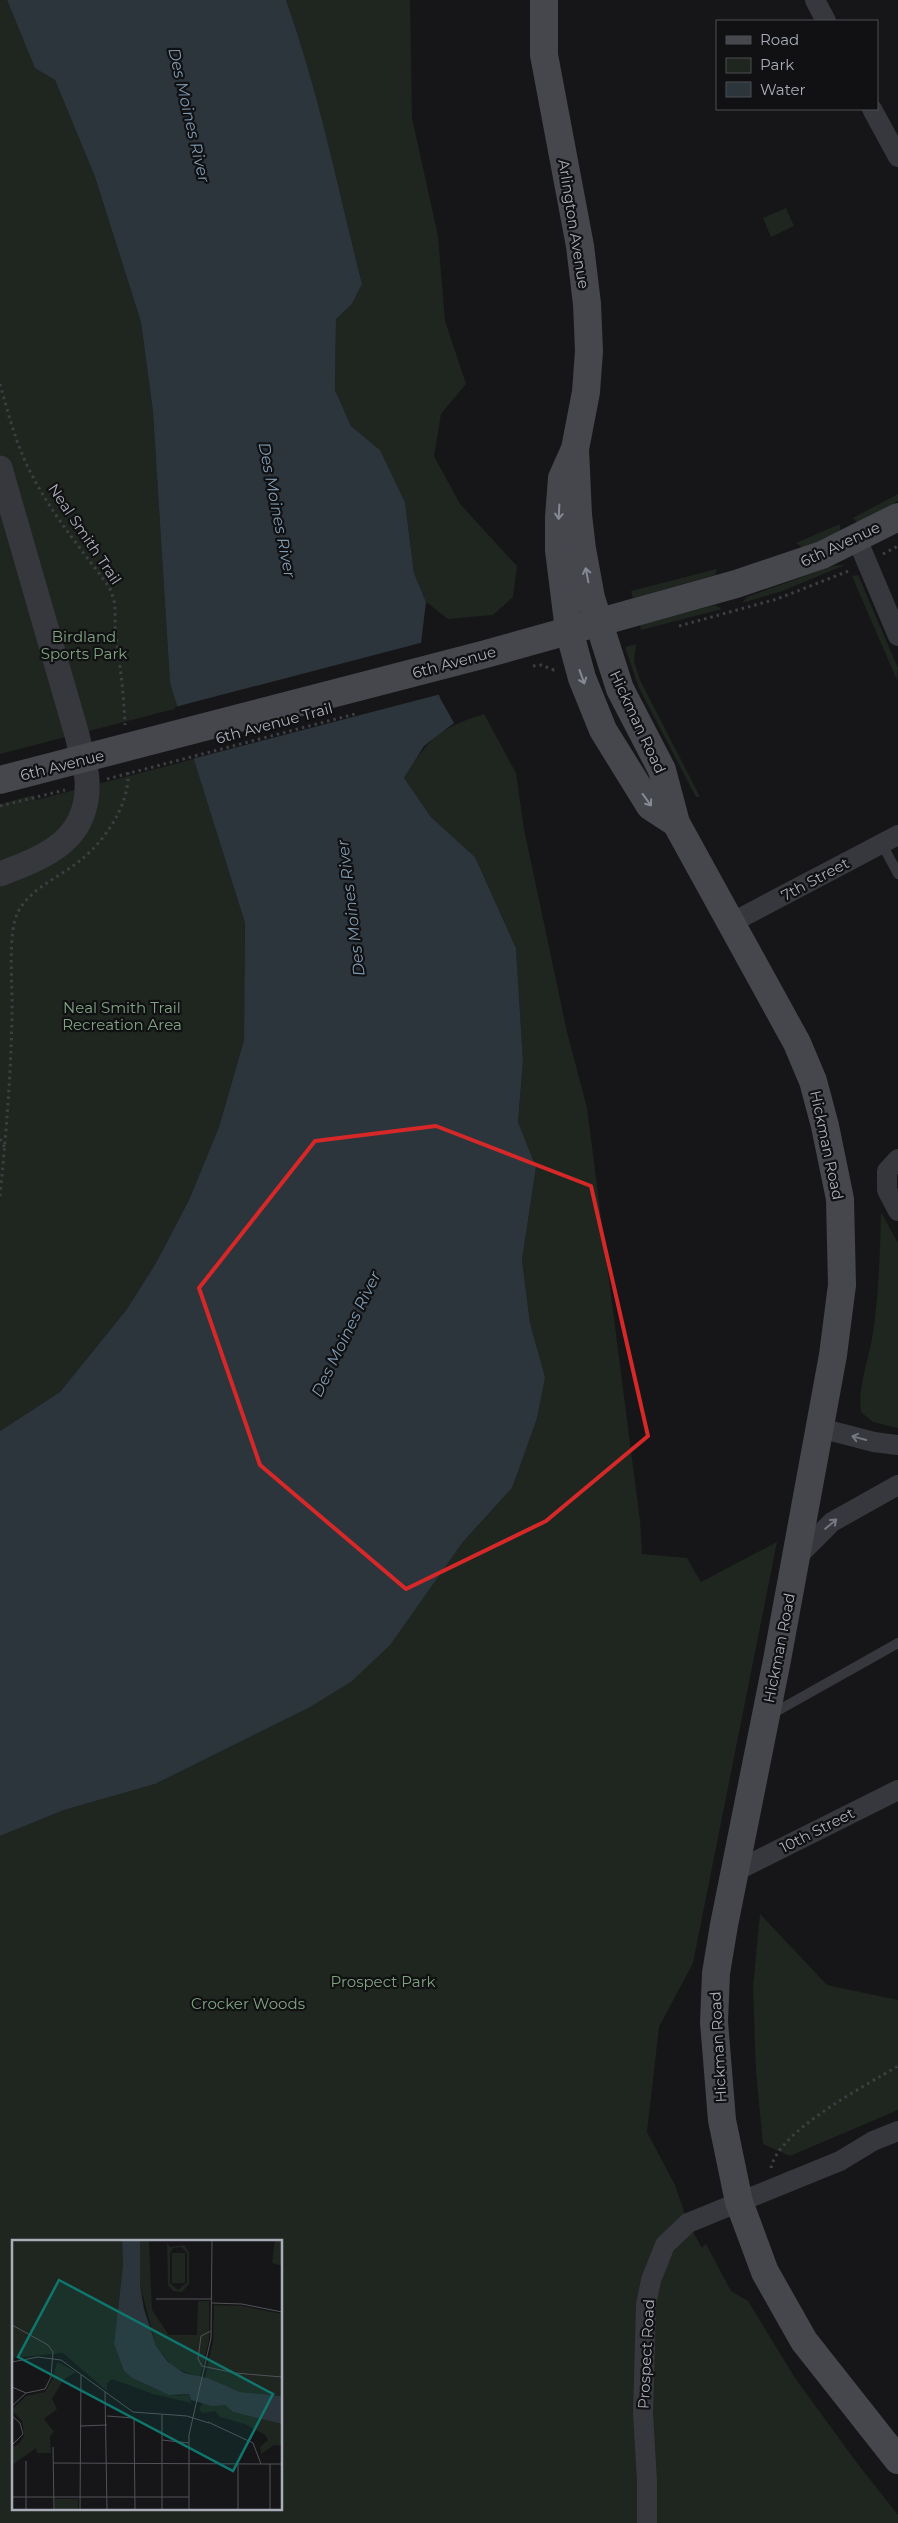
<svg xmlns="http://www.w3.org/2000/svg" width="898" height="2523" viewBox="0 0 898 2523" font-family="Montserrat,sans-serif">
	<rect width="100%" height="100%" fill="#161618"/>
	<g fill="#1e261f" fill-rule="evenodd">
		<polygon points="0,0 7,0 35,67 55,80 95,177 141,322 153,412 170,683 178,708 0,754"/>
		<path d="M286,0H410L412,118L438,236L445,321L466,384L441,414L434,456L460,504L517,566L513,597L493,615L448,619L426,602L414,573L405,502L380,450L351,426L335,390L336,319L352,304L362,284C338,189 319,92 286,0Z"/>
		<polygon points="786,208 794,226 771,237 763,218"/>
		<polygon points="898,494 898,501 858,523 853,518"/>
		<polygon points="840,524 840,531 803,548 796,543"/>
		<polygon points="845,565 782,591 742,603 747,597 833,566"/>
		<polygon points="717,569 715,575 633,598 631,591"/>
		<polygon points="858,575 898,668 897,680 852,576"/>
		<polygon points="715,605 722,609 641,630 640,625 642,624"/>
		<polygon points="636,644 634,661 640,680 700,797 696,797 639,688 626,650 626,647"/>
		<path d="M484,714L516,773L524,829L567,1032L587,1108L640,1521L642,1554L687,1558L701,1582L777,1542L693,1963L659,2027L647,2132L675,2185L688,2223L702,2248L706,2244L731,2291L748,2301L795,2378L857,2463L898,2515V2523H0V1836L64,1810L155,1784L248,1737L462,1543L512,1488L545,1377L530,1323L522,1260L536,1167L518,1122L523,1061L516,948L475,857L431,817L404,778C429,738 439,728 484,714ZM14,2242H281V2509H14Z"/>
		<polygon points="194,759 245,923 244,1040 219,1127 189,1200 156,1263 127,1309 60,1392 0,1431 0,804 34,795 36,800"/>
		<path d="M881,1212L898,1243V1428L873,1422L861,1412C857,1386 870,1358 873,1332C879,1292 880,1253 881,1212Z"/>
		<polygon points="760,1914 827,1985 898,2000 898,2110 790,2156 763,2144 756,2072 753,1987"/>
	</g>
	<path fill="#2c353c" d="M7,0H286C319,92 338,189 362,284L352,304L336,319L335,390L351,426L380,450L405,502L414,573L426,602L421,643L440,698L454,723L424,746L404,778L431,817L475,857L516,948L523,1061L518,1122L536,1167L522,1260L530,1323L545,1377L537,1418L512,1488L462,1543L390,1645L352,1681L310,1707L155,1784L64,1810L0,1836V1431L60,1392L127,1309L156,1263L189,1200L219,1127L244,1040L245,923L170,683L153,412L141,322L95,177L55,80L35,68Z"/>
	<polygon fill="#161618" points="424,642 441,694 192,759 175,707"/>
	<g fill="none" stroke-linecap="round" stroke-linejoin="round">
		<g stroke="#3d3f44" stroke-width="3" stroke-dasharray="2.5 4" stroke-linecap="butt">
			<path d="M0,384C9,416 17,448 33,477C53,516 83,551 109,587C119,608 113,615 116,636C120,666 124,695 125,725"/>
			<polyline points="883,554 898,546"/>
			<polyline points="679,626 777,599 851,570"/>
			<polyline points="533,666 541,665 554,670 557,667"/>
			<polyline points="107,779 355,714"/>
			<polyline points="0,806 65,790"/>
			<polyline points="0,1139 5,1148"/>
			<path d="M0,1196C6,1135 11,1075 12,1014C13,988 7,933 18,912C31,887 61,877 82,859C106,839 130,804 128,771"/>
			<path d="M771,2168C778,2131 865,2086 898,2066"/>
		</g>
		<g stroke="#37383d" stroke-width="10">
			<polyline points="882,844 898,874"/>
			<polyline points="770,1715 898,1643"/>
		</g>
		<g stroke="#37383d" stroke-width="20">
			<polyline points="815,0 826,21"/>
			<polyline points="872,109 898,157"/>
			<polyline points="857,539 898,636"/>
			<polyline points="731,923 898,835"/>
			<polyline points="898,1159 887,1171 887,1190 898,1211"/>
			<polyline points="820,1428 874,1442 898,1445"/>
			<polyline points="796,1558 832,1522 898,1485"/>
			<polyline points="736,1871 898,1790"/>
			<polyline points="647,2523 647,2481 643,2414 646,2305 651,2280 665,2245 688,2223 840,2161 873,2141 898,2131"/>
		</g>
		<path stroke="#37383d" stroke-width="25" d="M0,468L77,735C80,749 86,765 87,780C90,839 48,856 0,874"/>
		<g stroke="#45474d" stroke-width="28">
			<polyline points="544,0 544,55 580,246 587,304 589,351 586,392 575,449 562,478 559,517 559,550 569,630 582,678 603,730 650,806 676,823"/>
			<polyline points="575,449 578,515 582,549 591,598 620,689 662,770 676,823 797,1043 813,1081 825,1126 840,1199 842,1285 833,1355 777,1660 724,1925 716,1973 714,2022 722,2120 739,2202 765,2272 804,2341 898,2460"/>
			<polyline points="0,780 482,655 736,584 822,555 898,517"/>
		</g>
	</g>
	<defs><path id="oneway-shaft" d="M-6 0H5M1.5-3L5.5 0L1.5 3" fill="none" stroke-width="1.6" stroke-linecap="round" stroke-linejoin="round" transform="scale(1.25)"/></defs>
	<g stroke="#858993">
		<use href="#oneway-shaft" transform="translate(559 512) rotate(93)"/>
		<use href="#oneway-shaft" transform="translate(587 575) rotate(-101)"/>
		<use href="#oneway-shaft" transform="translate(582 677) rotate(70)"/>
		<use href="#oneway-shaft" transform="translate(647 800) rotate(54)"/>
	</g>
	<g stroke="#757881">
		<use href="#oneway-shaft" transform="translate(859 1438) rotate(-165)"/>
		<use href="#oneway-shaft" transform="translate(831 1524) rotate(-40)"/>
	</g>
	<path fill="none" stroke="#d62828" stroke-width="4" stroke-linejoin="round" d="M436,1126L591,1186L648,1436L546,1521L406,1589L260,1465L199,1288L315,1141Z"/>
	<g text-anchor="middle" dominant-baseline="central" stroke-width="4.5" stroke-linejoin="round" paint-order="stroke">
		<g font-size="15" fill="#a8adb8" stroke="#111113">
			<text transform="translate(574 224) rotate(81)">Arlington Avenue</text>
			<text transform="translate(85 534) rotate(56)">Neal Smith Trail</text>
			<text transform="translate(840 544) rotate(-25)">6th Avenue</text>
			<text transform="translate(454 662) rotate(-15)">6th Avenue</text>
			<text transform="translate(638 722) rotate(65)">Hickman Road</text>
			<text transform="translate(274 723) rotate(-15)">6th Avenue Trail</text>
			<text transform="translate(62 765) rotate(-14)">6th Avenue</text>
			<text transform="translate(815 879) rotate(-28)">7th Street</text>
			<text transform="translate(827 1145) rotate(78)">Hickman Road</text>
			<text transform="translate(779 1648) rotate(-79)">Hickman Road</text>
			<text transform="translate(817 1830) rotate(-27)">10th Street</text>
			<text transform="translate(718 2047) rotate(-93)">Hickman Road</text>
			<text transform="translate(646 2354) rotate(-87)">Prospect Road</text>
		</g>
		<g font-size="15" fill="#7fa381" stroke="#111113">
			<text x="84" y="636">Birdland<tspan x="84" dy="17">Sports Park</tspan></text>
			<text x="122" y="1007">Neal Smith Trail<tspan x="122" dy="17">Recreation Area</tspan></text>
			<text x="383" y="1981">Prospect Park</text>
			<text x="248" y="2003">Crocker Woods</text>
		</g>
		<g font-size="16" font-style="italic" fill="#7f9bb3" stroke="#111113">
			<text transform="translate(189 115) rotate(77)">Des Moines River</text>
			<text transform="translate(277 510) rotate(79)">Des Moines River</text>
			<text transform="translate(351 908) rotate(-97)">Des Moines River</text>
			<text transform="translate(346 1334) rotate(-64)">Des Moines River</text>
		</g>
	</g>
	<g transform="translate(12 2240)">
		<rect width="270" height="270" fill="#161618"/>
		<path d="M0,0H110L111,25L102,104L112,131L120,138L148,151L167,156L177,154L179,163L141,154L100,139L95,143V151L51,113L0,118ZM128,0H137V5L140,70L157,95H185L186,61H197V100L188,137L162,128L144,106L128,45ZM263,0H270V26L260,23ZM155,2L158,7L172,5L177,12V44L170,52L161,51L156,45ZM169,7L175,13V42L166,50L158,43V14L161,8ZM160,13H173V43H160ZM202,65L230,66L270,74V156L228,152L193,137L201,101ZM45,122L64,132L51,140L40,159L45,169L32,179L42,192L38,196L39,213H25L24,208L0,225V208L8,203L12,195L10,181L0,170L14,156L33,152L41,138ZM191,163L213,165L221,172L270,184V206L262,205L249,214L248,207L256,200L253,195L233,184L208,177L203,171L190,173L187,168ZM43,259H66V270H43Z" fill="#1e261f" fill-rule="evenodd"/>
		<path d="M110,0H128V45L132,69L144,106L156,122L172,133L196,138L228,152L270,156V184L221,172L213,165L200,166L179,160L177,154L157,155L120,138L112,131L102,104L111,25Z" fill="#2c353c"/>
		<path fill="none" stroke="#505258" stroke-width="1" d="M144,59H199M200,63L230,64L270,72M0,85L36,105L41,112L39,137L33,149L14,153L0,166M199,91L189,96L186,119L190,126L223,133L270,137M0,122L26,117L49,120L121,172L175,176L197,183M0,147L14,153M93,152L95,270M0,176L8,183L11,194L0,205M95,176L122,178L123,270M196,182L241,203L249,224H270M68,186L95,185M150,200L177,203M41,207L42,270M41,223L249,224M226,224V270M258,224V270M0,257H177M14,270V221M68,270L69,135M150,270V175M177,270V195L199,98L200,0"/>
		<path fill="#0f766e" fill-opacity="0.15" stroke="#0f766e" stroke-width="2.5" d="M47,40L261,154L221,231L6,117Z"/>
		<rect width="270" height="270" fill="none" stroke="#a8adb8" stroke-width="2.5"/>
	</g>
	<rect x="716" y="20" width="162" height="90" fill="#111113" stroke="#4d4f55"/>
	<rect x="726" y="36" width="25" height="8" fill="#45474d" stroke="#4d4f55"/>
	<text x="760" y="45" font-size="15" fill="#a8adb8">Road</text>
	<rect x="726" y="58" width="25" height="15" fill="#1e261f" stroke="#4d4f55"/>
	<text x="760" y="70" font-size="15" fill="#a8adb8">Park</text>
	<rect x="726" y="82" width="25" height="15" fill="#2c353c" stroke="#4d4f55"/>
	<text x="760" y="95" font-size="15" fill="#a8adb8">Water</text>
</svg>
